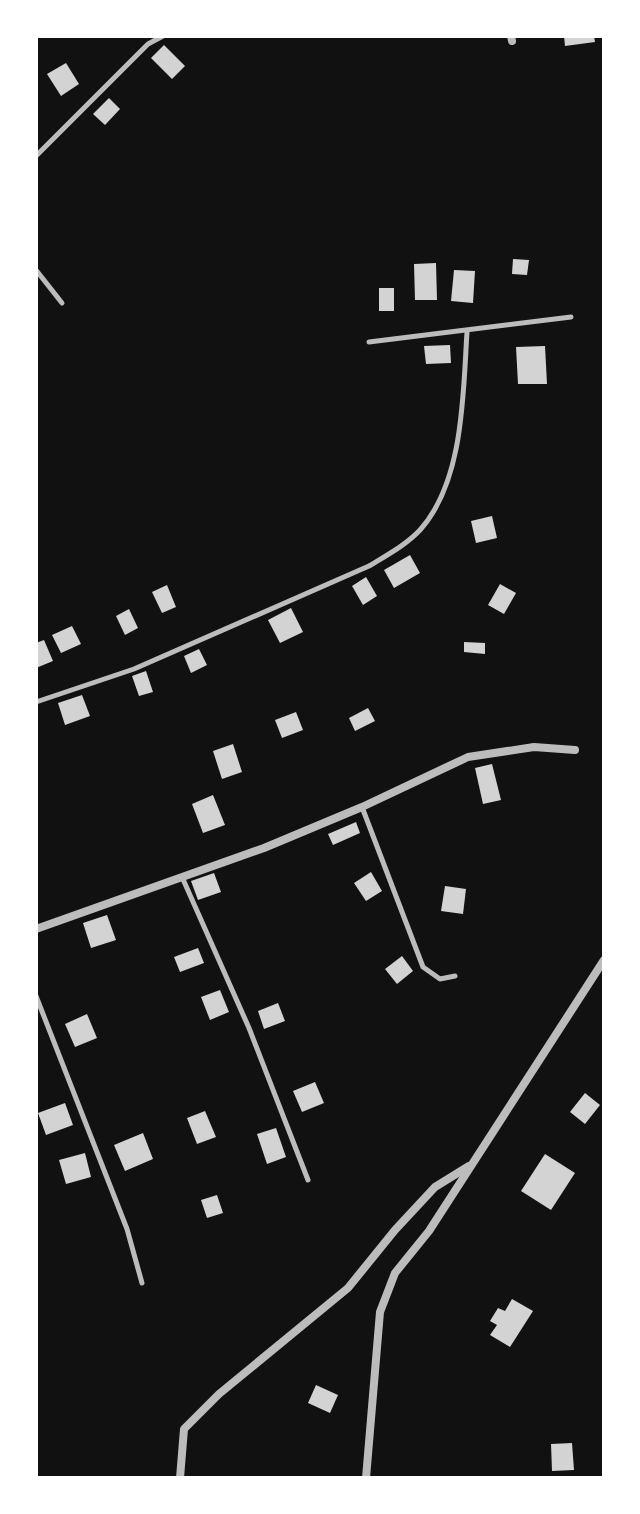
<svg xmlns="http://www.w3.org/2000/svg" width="640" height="1514" viewBox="0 0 640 1514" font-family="Mulish,sans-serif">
	<rect width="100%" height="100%" fill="#111"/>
	<g fill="#d3d3d3">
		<polygon points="564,36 594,36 595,42 565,46"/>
		<polygon points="164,45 185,66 172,79 151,58"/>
		<polygon points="66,63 79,84 61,96 47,74"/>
		<polygon points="109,98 120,109 105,125 93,114"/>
		<polygon points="513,259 529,260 527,275 512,274"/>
		<polygon points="436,263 437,300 415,300 414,264"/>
		<polygon points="454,270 475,271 473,303 451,301"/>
		<rect x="379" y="288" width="15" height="23"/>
		<polygon points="450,345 451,363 426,364 424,346"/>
		<polygon points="545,346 547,384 518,384 516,347"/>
		<polygon points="492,516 497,538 476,543 471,521"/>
		<polygon points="410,555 420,573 394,588 384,570"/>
		<polygon points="366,577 377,596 363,605 352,586"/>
		<polygon points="500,584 516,593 504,614 488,605"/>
		<polygon points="167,585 176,607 162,613 152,592"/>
		<polygon points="291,608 303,632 280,643 268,620"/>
		<polygon points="129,609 138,628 125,635 116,616"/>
		<polygon points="72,626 81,644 61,653 52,635"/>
		<polygon points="44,640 53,661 36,668 36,643"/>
		<polygon points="464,642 485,643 485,654 464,652"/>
		<polygon points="199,649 207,665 191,673 184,656"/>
		<polygon points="146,671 153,692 139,696 132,676"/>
		<polygon points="82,695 90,716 65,725 58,703"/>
		<polygon points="368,708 375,721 355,731 349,718"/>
		<polygon points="296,712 303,730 282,738 275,720"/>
		<polygon points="233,744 242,772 222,779 213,751"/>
		<polygon points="492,764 501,800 483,804 475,768"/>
		<polygon points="213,795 225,825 203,833 192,804"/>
		<polygon points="356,822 360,833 333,845 328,834"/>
		<polygon points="371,872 382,891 366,901 354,883"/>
		<polygon points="214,873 221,892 198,900 191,881"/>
		<polygon points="445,886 466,889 463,914 441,911"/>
		<polygon points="107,915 116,940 91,948 83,923"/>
		<polygon points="198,948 204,963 180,972 174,957"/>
		<polygon points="402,956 413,971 397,984 385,969"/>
		<polygon points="220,990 229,1012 210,1020 201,997"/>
		<polygon points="278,1003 285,1021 264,1029 258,1011"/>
		<polygon points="87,1014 97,1038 75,1047 65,1024"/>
		<polygon points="315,1082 324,1103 302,1112 293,1091"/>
		<polygon points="585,1093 600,1105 585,1124 570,1112"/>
		<polygon points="65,1103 73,1125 46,1135 38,1113"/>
		<polygon points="205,1111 216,1137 197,1144 187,1118"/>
		<polygon points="276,1128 286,1157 267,1164 257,1134"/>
		<polygon points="143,1133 153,1159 125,1171 114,1145"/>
		<polygon points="85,1153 91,1177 66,1184 59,1160"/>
		<polygon points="545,1154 575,1173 551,1210 521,1191"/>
		<polygon points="217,1195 223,1213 207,1218 201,1200"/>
		<polygon points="512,1299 533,1311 510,1347 490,1335 497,1325 490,1321 498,1308 505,1311"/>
		<polygon points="316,1385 338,1395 330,1413 308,1403"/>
		<polygon points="572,1443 574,1470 552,1471 551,1444"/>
	</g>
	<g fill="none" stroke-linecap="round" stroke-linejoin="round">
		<g stroke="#bcbcbc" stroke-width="5">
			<polyline points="36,156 148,44 163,36"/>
			<polyline points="36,270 62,303"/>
			<polyline points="369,342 571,317"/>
			<path d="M36,702L134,669L369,566C387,555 406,545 420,530C464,481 463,393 467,332"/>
			<polyline points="362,807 423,967 440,979 455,976"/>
			<polyline points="182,877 249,1028 308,1180"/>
			<polyline points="36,996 127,1229 142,1283"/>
		</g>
		<g stroke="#bcbcbc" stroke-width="8">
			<polyline points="511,36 512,41"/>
			<polyline points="36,929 264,848 362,807 468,757 534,747 575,750"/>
			<polyline points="180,1478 184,1429 219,1394 348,1288 395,1230 435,1187 469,1166"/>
			<polyline points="366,1478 380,1312 395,1273 429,1231 604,960"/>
		</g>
	</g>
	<rect width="640" height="1514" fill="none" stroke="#ffffff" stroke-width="76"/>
</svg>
